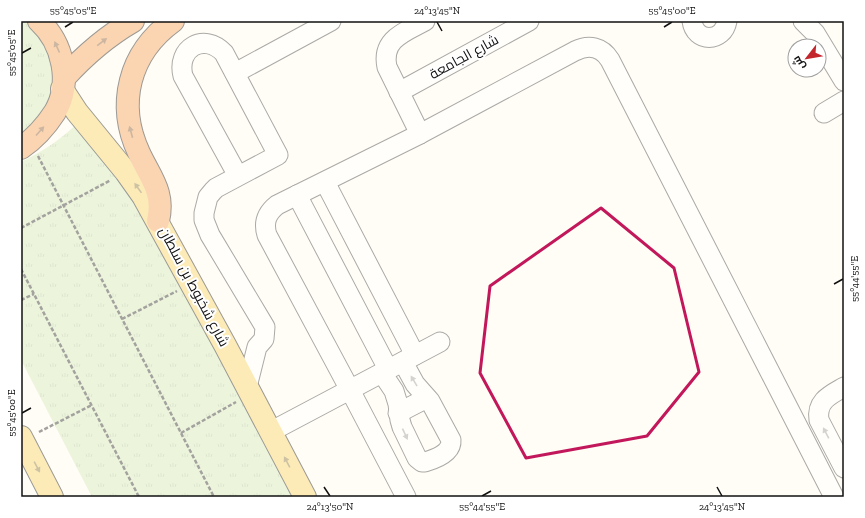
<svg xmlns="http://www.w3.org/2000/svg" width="865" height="518" viewBox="0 0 865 518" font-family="'Zilla Slab',Cairo,serif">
	<defs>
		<pattern id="park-tufts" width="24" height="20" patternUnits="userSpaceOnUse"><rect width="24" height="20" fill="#d5ebbd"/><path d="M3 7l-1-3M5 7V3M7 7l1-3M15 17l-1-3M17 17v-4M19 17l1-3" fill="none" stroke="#b6c8a1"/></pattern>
	</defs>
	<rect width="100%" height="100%" fill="#fffdf5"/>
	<g fill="url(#park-tufts)">
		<polygon points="21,21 28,21 34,25 45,40 57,75 48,110 21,136"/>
		<path d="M82,119L114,158L299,497H92L21,360V162C45,150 63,138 82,119Z"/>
	</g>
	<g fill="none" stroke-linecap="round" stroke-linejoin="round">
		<g stroke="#444" stroke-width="21">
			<g id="minor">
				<path d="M692,21C695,43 723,43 727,21"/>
				<polyline points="803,21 815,33 844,81"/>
				<polyline points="235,73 331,21"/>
				<polyline points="399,92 529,21"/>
				<polyline points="824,113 844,101"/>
				<path d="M420,134L387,67C381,39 405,32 425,21"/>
				<path d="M238,176L183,76C176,48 204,32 224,53L278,155L216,188L213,191L208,197L204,213V220L210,235L265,327L264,339L257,347L247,387"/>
				<polyline points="325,182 415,355"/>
				<polyline points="297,195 388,369"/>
				<path d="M382,373L394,391L398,404L400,420L402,427L417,458L422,462H425C435,459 452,453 451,440L430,401L415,384L403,362"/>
				<path d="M844,387C830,395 816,401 819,420L844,468"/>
				<polyline points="398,413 427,398"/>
				<polyline points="270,432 440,342"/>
				<path d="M406,497L350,390L267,235C263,222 267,213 277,205L420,134L575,51C589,44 602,47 610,60L834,497"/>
			</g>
		</g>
		<g stroke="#222" stroke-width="24">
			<g id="major">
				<polyline points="62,89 77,112 126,172 143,196 225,345 305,497"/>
				<polyline points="21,437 52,497"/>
			</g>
		</g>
		<g stroke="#222" stroke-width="24">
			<g id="highway">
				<path d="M64,78C84,56 107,36 133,21"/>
				<path d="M21,148C34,139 46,126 55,112C72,83 63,43 39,21"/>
				<path d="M158,221C165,192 150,177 139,153C116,104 129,53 173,21"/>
			</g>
		</g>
		<g stroke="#333" stroke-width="2.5" stroke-dasharray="4 2" stroke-linecap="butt">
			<polyline points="38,156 214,497"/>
			<polyline points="21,228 111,180"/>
			<polyline points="21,269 139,497"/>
			<polyline points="21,300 34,294"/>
			<polyline points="122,319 177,291"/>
			<polyline points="39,432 92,405"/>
			<polyline points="181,433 236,402"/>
		</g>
		<use href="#minor" stroke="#fff" stroke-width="19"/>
		<use href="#major" stroke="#f9d66b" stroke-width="22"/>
		<use href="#highway" stroke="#f5a25d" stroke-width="22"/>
	</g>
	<defs><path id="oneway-solid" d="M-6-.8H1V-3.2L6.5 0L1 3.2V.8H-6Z"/></defs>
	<g fill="#8e613b">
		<use href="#oneway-solid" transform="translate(102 42) rotate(-37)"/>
		<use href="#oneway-solid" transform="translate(57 47) rotate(-114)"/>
		<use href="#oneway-solid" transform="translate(40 131) rotate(-48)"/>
		<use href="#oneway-solid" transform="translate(131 132) rotate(-105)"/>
	</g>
	<g fill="#917d42">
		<use href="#oneway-solid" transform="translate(138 188) rotate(-125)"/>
		<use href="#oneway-solid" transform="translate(287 462) rotate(-118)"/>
		<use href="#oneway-solid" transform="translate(37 467) rotate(62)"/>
	</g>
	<g fill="#a0a0a0">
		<use href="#oneway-solid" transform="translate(414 381) rotate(-121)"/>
		<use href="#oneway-solid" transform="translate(826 433) rotate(-118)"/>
		<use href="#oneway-solid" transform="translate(405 434) rotate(65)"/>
	</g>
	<path d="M0 0H865V518H0ZM601,208L674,268L699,372L647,436L526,458L480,373L490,286Z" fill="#fffdf5" fill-opacity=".55" fill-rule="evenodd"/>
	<path fill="none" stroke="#c2185b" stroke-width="3" stroke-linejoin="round" d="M601,208L674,268L699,372L647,436L526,458L480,373L490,286Z"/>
	<path fill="none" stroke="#111" stroke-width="1.5" d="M437,22L442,31M65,27L73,22M664,27L672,22M22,53L31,48M834,284L843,279M22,413L31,408M324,487L330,496M717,487L722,496M482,496L491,491"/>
	<g text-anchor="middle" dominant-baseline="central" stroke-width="4" stroke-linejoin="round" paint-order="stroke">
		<g font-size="14" fill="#111" stroke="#fff">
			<text transform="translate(464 57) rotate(-29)">شارع الجامعة</text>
			<text transform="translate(194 287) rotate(62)">شارع شخبوط بن سلطان</text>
		</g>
	</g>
	<rect width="865" height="518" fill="none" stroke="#ffffff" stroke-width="44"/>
	<g transform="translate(807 58) rotate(239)"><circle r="19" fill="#ffffff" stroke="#a0a0a0"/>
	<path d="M0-3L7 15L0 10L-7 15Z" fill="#c4262e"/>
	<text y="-6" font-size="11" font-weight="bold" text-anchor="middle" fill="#111111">ش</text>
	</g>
	<rect x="22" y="22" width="821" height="474" fill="none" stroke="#111" stroke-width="1.5"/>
	<g font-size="10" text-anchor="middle" fill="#111">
		<text x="73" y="14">55°45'05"E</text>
		<text x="437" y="14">24°13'45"N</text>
		<text x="672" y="14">55°45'00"E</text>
		<text transform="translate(11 53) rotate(-90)" y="4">55°45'05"E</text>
		<text transform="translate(854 279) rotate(-90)" y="4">55°44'55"E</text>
		<text transform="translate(11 413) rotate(-90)" y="4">55°45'00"E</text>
		<text x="330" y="510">24°13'50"N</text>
		<text x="482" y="510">55°44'55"E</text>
		<text x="722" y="510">24°13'45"N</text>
	</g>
</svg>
